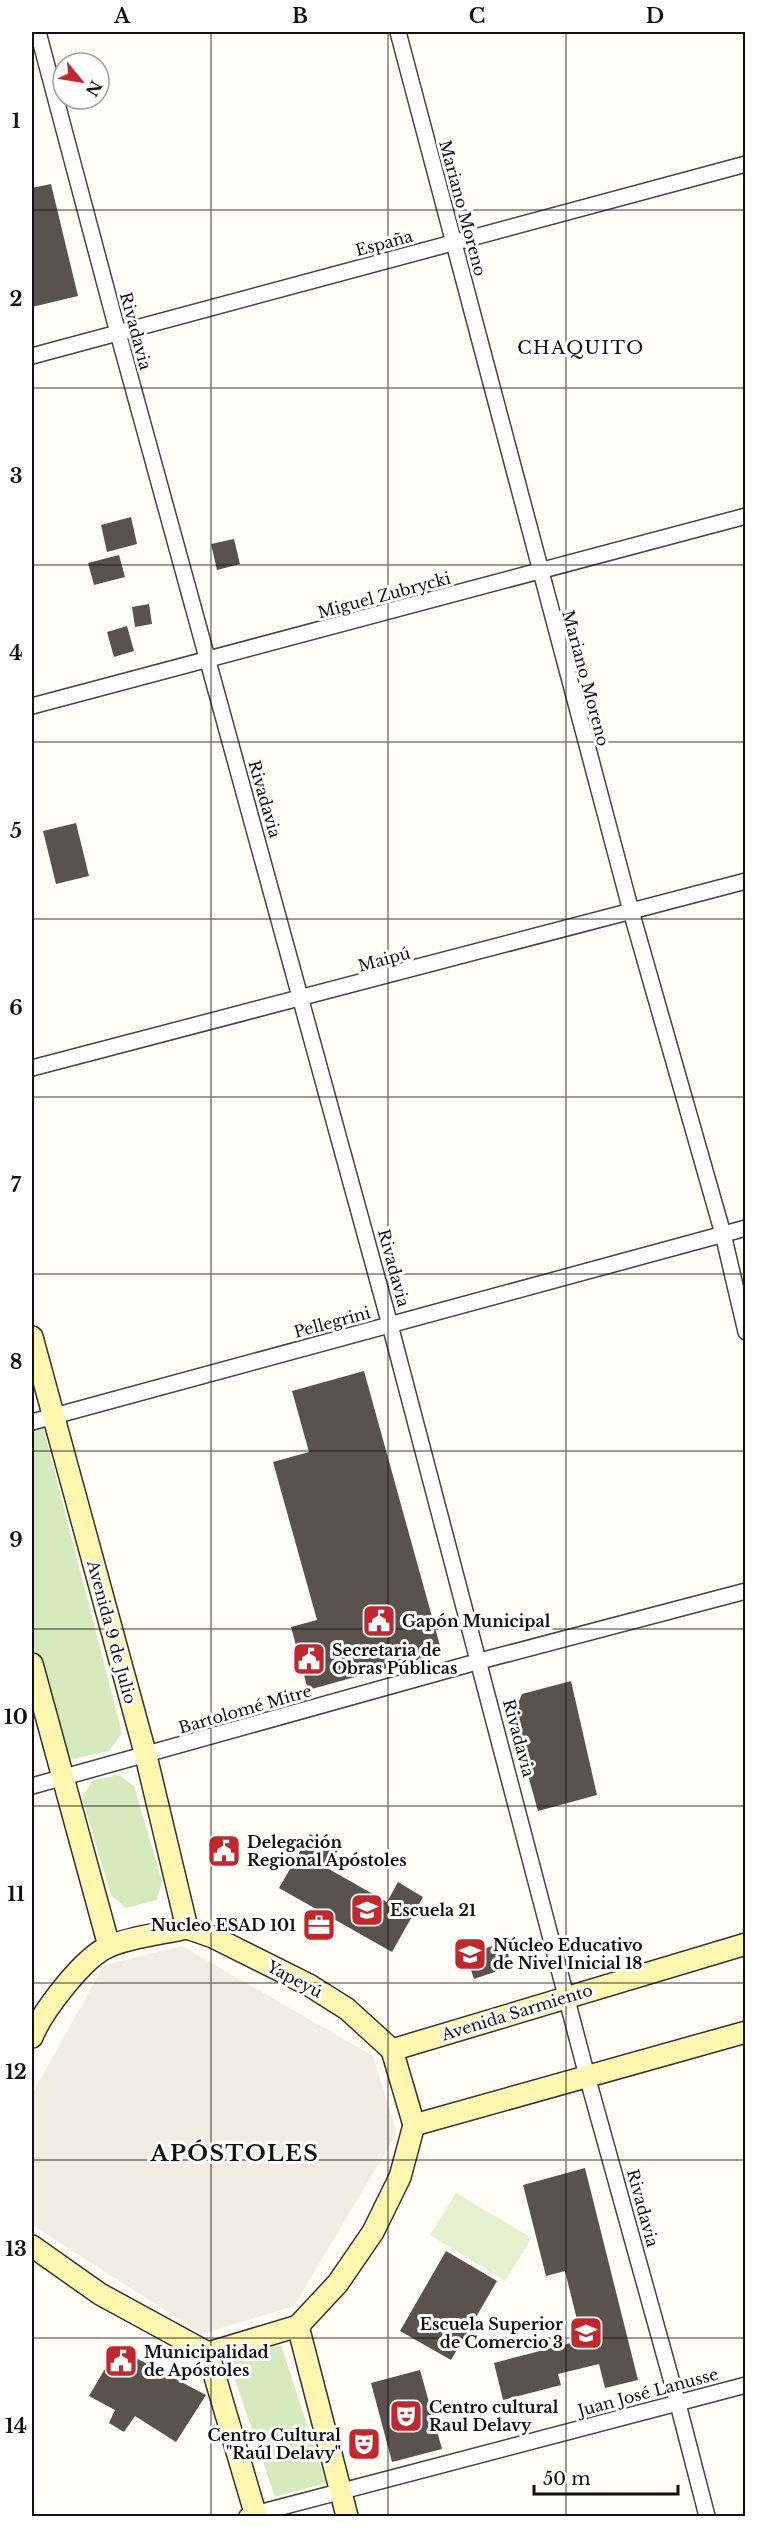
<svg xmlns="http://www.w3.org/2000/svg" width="777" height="2548" viewBox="0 0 777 2548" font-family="'Libre Baskerville',serif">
	<rect width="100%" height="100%" fill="#fffdf5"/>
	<g fill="#d5ebbd">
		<polygon points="43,1427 122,1733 109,1751 69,1760 58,1744 32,1650 32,1430"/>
		<polygon points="119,1775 134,1786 162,1881 157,1900 126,1908 111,1895 82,1798 93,1780"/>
		<polygon points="281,2345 326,2483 275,2497 228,2359"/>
	</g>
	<polygon fill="#e6f2cf" points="456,2193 532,2238 505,2281 430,2235"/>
	<polygon fill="#f1ede2" points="182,1946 373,2056 397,2133 294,2306 202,2334 32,2225 32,2094 104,1965"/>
	<g fill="#5a524d">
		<polygon points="51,184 78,296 32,307 32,188"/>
		<polygon points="131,517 137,544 107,552 101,525"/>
		<polygon points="234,539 240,564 217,570 211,544"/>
		<polygon points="119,555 125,577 94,585 88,563"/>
		<polygon points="149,604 152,624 135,627 132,607"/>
		<polygon points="127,626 134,651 114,657 107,632"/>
		<polygon points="76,823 89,876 56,884 43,831"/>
		<polygon points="364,1371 442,1653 308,1690 291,1627 317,1620 273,1462 309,1452 292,1391"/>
		<polygon points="571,1681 597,1795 538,1811 512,1718 522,1694"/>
		<polygon points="310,1834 338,1850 327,1868 387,1902 398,1882 423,1897 392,1952 279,1888"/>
		<polygon points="504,1942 512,1966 474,1979 466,1955"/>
		<polygon points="585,2168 638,2380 605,2388 599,2364 558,2374 561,2385 503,2400 494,2363 582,2340 565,2271 546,2276 523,2185"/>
		<polygon points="446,2251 497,2281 451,2360 400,2331"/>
		<polygon points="117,2348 206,2395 176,2442 135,2416 124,2432 109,2423 115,2410 89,2396"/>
		<polygon points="420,2370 442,2449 392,2462 371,2383"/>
	</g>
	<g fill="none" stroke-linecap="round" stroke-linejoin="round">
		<g stroke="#444" stroke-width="18">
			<g id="street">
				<polyline points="38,32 118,333 390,1325 587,2076 678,2404 707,2516"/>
				<polyline points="398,32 631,911 723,1234 746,1332"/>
				<polyline points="32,356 746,164"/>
				<polyline points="32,706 746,516"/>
				<polyline points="32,1068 746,881"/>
				<polyline points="32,1422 746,1228"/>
				<polyline points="32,1786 480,1661 746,1591"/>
				<polyline points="247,2516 746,2385"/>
			</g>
		</g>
		<g stroke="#333" stroke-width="24">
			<g id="secondary">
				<polyline points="32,1337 146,1756 187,1928"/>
				<polyline points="32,1664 109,1946"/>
				<polyline points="187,1928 213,1937 309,1985 347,2009 392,2050"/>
				<path d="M32,2037C42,2012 84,1956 110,1946C130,1937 165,1933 187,1928"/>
				<polyline points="392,2050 746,1944"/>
				<polyline points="392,2050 414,2125"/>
				<polyline points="414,2125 746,2032"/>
				<polyline points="32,2246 100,2294 208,2353"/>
				<polyline points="298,2326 347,2516"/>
				<polyline points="208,2353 298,2326 338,2283 373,2232 400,2177 414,2125"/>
				<polyline points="208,2353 256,2516"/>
			</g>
		</g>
		<use href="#street" stroke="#fff" stroke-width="15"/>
		<use href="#secondary" stroke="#fff6b0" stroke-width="21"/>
	</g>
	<path fill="none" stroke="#111" stroke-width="1.5" stroke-opacity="0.55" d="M211,32V2516M388,32V2516M566,32V2516M32,210H746M32,388H746M32,565H746M32,742H746M32,919H746M32,1097H746M32,1274H746M32,1451H746M32,1629H746M32,1806H746M32,1983H746M32,2160H746M32,2338H746"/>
	<defs>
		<g id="civic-square" transform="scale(1.725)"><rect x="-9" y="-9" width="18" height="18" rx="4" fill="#c4262e" stroke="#fff"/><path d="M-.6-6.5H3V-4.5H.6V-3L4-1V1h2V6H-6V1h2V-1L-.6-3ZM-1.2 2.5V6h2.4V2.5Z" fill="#fff"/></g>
		<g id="school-square" transform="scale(1.725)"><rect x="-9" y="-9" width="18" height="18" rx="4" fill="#c4262e" stroke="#fff"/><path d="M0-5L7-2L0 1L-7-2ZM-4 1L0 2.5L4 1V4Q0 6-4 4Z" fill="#fff"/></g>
		<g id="office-square" transform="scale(1.725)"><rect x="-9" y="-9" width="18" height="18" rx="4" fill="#c4262e" stroke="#fff"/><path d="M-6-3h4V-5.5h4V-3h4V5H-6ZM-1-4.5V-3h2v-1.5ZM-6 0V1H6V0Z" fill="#fff"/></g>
		<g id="theatre-square" transform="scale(1.725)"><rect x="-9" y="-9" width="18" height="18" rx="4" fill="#c4262e" stroke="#fff"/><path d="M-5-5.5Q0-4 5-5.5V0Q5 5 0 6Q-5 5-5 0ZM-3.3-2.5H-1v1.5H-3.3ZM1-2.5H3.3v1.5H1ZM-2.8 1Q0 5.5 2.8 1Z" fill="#fff"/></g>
	</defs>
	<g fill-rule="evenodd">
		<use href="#civic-square" x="379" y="1621"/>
		<use href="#civic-square" x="309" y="1659"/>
		<use href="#civic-square" x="224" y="1851"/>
		<use href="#school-square" x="367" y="1910"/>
		<use href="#office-square" x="319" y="1925"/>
		<use href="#school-square" x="470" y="1954"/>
		<use href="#school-square" x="586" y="2333"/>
		<use href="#civic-square" x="121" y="2361"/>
		<use href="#theatre-square" x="406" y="2416"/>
		<use href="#theatre-square" x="364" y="2444"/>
	</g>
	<g text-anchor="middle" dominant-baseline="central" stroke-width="6" stroke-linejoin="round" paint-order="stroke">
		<g font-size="16" fill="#111" stroke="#fff">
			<text transform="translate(463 208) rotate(75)">Mariano Moreno</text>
			<text transform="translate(384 243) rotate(-15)">España</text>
			<text transform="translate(136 331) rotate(75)">Rivadavia</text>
			<text transform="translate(384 595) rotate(-15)">Miguel Zubrycki</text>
			<text transform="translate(586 678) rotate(75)">Mariano Moreno</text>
			<text transform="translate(265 799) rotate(74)">Rivadavia</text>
			<text transform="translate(384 959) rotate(-15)">Maipú</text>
			<text transform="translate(394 1268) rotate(75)">Rivadavia</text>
			<text transform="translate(332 1322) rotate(-15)">Pellegrini</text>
			<text transform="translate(112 1632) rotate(75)">Avenida 9 de Julio</text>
			<text transform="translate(245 1709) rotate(-16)">Bartolomé Mitre</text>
			<text transform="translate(519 1738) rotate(75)">Rivadavia</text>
			<text transform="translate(295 1979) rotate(28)">Yapeyú</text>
			<text transform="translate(517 2012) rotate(-17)">Avenida Sarmiento</text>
			<text transform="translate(643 2208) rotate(75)">Rivadavia</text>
			<text transform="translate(648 2392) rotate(-15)">Juan José Lanusse</text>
		</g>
		<g font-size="16" font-weight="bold" fill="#111" stroke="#fff" text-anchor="start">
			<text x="402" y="1621">Gapón Municipal</text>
			<text x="332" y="1650">Secretaria de<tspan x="332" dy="18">Obras Públicas</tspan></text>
			<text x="247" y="1842">Delegación<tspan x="247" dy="18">Regional Apóstoles</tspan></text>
			<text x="390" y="1910">Escuela 21</text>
			<text x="296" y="1925" text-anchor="end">Nucleo ESAD 101</text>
			<text x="493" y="1945">Núcleo Educativo<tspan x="493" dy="18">de Nivel Inicial 18</tspan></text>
			<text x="563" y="2324" text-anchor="end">Escuela Superior<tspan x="563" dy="18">de Comercio 3</tspan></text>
			<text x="144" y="2352">Municipalidad<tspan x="144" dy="18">de Apóstoles</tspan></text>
			<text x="429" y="2407">Centro cultural<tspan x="429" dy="18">Raul Delavy</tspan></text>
			<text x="341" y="2435" text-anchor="end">Centro Cultural<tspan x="341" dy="18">"Raúl Delavy"</tspan></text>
		</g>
		<g font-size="18" letter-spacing="1.5" fill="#111" stroke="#fff">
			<text x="581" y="348">CHAQUITO</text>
		</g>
		<g font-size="22" font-weight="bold" letter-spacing="1.5" fill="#111" stroke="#fff">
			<text x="235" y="2153">APÓSTOLES</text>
		</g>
	</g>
	<rect width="777" height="2548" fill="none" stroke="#ffffff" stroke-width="66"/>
	<g transform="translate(81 81) rotate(120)"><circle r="28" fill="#ffffff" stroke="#a0a0a0" stroke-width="1.5"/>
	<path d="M0-4.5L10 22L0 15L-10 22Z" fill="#c4262e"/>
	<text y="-9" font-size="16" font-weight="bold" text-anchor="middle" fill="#111111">N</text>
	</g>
	<path d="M534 2485v9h144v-9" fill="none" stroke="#111111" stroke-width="3"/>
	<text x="543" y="2485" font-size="18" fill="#111111" stroke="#ffffff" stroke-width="4.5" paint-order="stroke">50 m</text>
	<rect x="33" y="33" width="711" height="2482" fill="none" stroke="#111" stroke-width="2"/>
	<g font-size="20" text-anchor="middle" font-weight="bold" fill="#111">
		<text x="122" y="23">A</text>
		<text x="300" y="23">B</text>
		<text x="477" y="23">C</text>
		<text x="655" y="23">D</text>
		<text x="16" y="128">1</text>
		<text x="16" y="306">2</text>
		<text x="16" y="483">3</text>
		<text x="16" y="660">4</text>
		<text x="16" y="838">5</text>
		<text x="16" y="1015">6</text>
		<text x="16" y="1192">7</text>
		<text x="16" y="1369">8</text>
		<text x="16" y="1547">9</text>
		<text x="16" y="1724">10</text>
		<text x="16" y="1901">11</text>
		<text x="16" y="2079">12</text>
		<text x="16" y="2256">13</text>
		<text x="16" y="2433">14</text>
	</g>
</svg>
